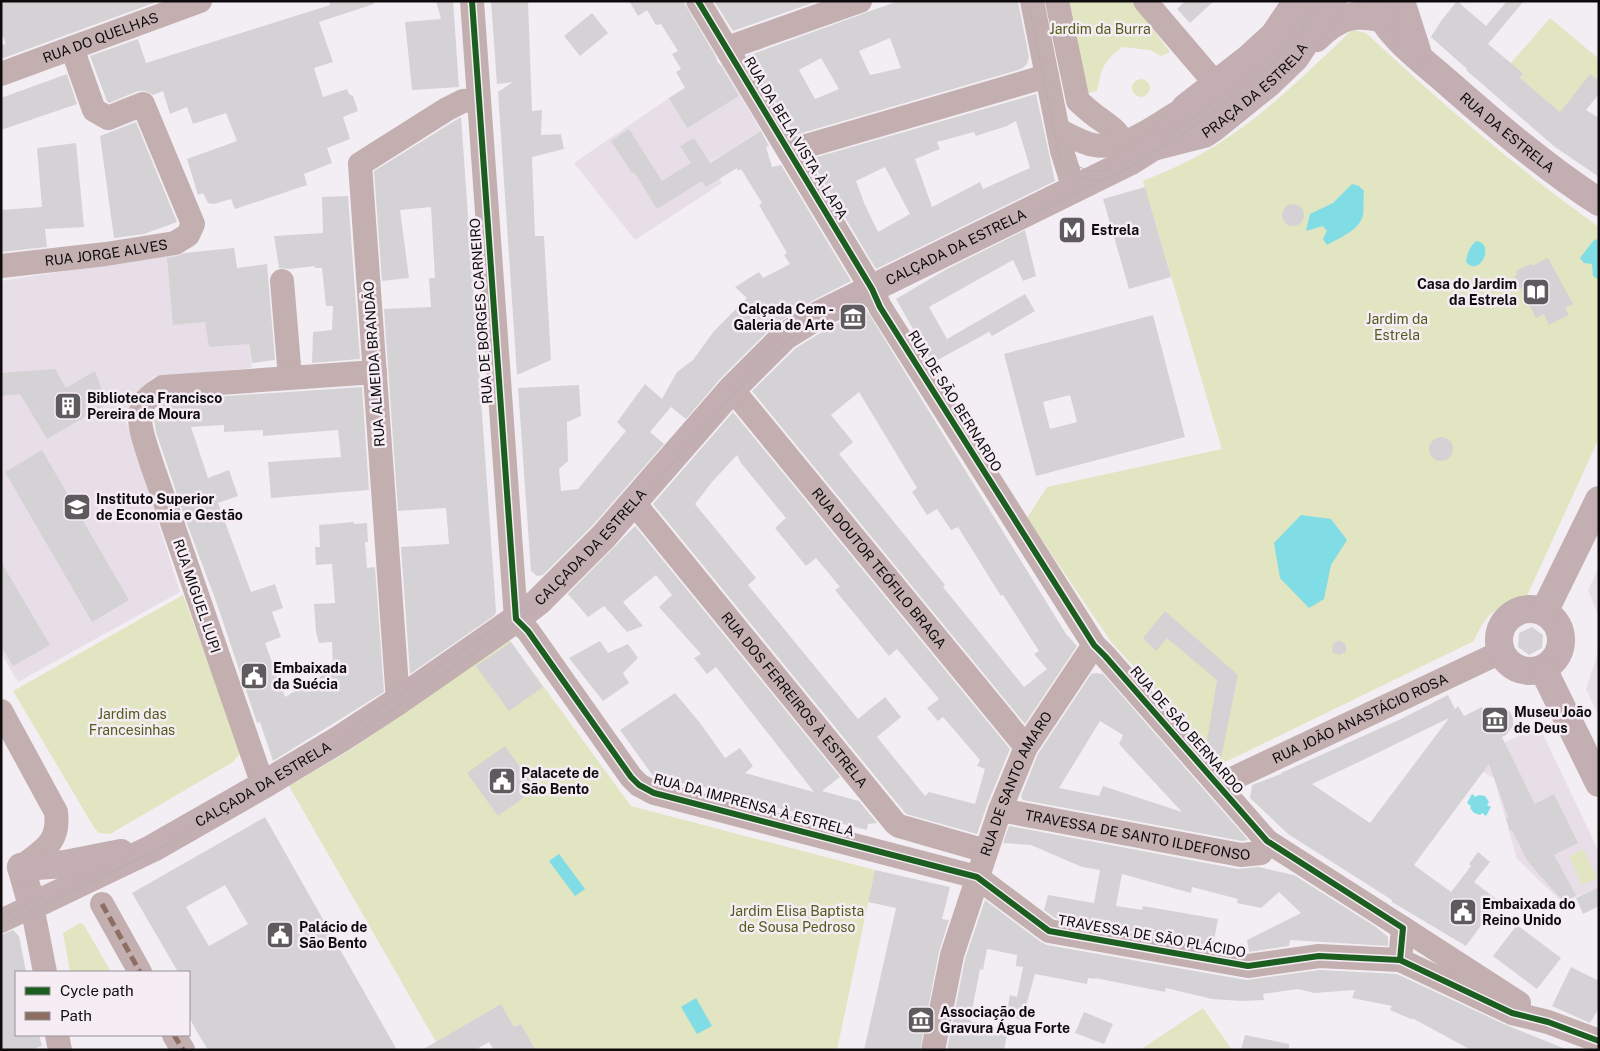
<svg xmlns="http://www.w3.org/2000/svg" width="1600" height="1051" viewBox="0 0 1600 1051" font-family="'Public Sans',sans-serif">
	<rect width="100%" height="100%" fill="#f3eef3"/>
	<g fill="#e8dee8">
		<polygon points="722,65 761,131 710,162 722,183 635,240 574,163 669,98"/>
		<polygon points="234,248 252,368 153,377 132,400 126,421 180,592 18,682 1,653 1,281 167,255"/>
		<polygon points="1599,567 1599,617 1588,590"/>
		<polygon points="1599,641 1599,716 1586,689 1597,656"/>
		<polygon points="1539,726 1599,852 1599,887 1563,903 1517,859 1494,778 1478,769 1487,751"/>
	</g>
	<g fill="#e1e5c1">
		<path d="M1067,1H1132L1170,52L1161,56L1150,50L1122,47C1102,63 1102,68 1097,91L1089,93L1082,80Z"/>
		<polygon points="1550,18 1599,59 1599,81 1590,75 1563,108 1574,125 1520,78 1523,73 1511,63"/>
		<path d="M1352,30L1366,33C1440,102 1516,168 1599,227V438L1526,598C1496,607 1487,611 1474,641L1223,763L1112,643L1027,518L1047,487L1222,449L1143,181C1168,171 1192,160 1215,146C1266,114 1309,71 1352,30Z"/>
		<circle cx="1141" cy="88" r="9"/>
		<polygon points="183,595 240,749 239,755 233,762 110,834 99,833 95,829 13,691"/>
		<polygon points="508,638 631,806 875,870 837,1050 536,1050 521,1024 514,1027 501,1004 436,1042 289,786 352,749"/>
		<polygon points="1584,849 1597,878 1582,885 1569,856"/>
		<polygon points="80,923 84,925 111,972 70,972 63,933"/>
		<polygon points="1203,1008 1232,1050 1140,1050"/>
	</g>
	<g fill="#80dde6">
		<path d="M1352,184L1359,186L1364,191C1363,199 1364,207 1363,215C1360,230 1339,238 1327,245L1323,239L1327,231L1323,226L1306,231L1310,214L1333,203Z"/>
		<polygon points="1599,239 1599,280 1593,276 1592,264 1584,263 1580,258 1594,240"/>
		<path d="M1476,241C1496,243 1480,278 1466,262C1467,254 1470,246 1476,241Z"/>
		<polygon points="1301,515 1331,519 1347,540 1331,565 1324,599 1309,608 1280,578 1274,543"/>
		<polygon points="1472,794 1476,797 1478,795 1485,796 1489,802 1487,805 1491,807 1486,816 1482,813 1480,815 1474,813 1470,808 1471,806 1467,803"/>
		<polygon points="559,854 585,889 575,896 549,861"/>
		<polygon points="696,998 712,1026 697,1034 681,1007"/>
	</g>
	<g fill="#d5d2d5" fill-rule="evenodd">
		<polygon points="1,1 159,1 1,59 1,45 6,44 1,32"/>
		<polygon points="329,1 374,1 374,4 319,22 333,62 314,68 323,97 347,89 349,94 353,96 358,111 343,117 350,139 327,148 332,163 304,174 307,185 235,209 231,199 214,204 208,203 203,193 198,195 187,159 237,141 226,113 193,124 187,107 170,114 163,91 153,95 145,91 138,91 109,103 107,101 90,56 138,39 146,63 330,5"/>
		<polygon points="436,1 453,1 459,87 412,90 405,22 441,19"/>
		<polygon points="491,1 528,1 532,111 542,110 541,135 561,134 564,149 532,157 535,236 544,236 551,360 517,375 498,92 513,82 497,84"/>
		<polygon points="629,1 683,1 715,55 718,63 719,63 739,96 687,128 669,98 685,88 676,72 681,69 672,54 678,51 661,24 656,25 647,10 638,16"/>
		<polygon points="714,1 815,1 815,2 733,31"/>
		<path d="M898,1H1018L1029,57L1027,64L1021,69L795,135L747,56ZM890,38L901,68L870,75L859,51ZM821,58L839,89L815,99L799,70Z"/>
		<polygon points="1185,1 1214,1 1190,23 1177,9"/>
		<polygon points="1457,1 1486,26 1507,1 1524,1 1488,44 1523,73 1520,78 1560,112 1590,74 1599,81 1599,94 1586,110 1599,118 1599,177 1555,147 1466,70 1467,69 1431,37 1441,21"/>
		<polygon points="592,13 608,33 580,56 564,36"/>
		<polygon points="67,74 77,104 1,130 1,98"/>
		<path d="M1036,94L1055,181L876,269L810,159ZM1016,121L1030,168L983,189L980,182L932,207L915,159L940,149L937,142L974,132L976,136L1007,126ZM885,167L910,214L878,232L865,205L856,181Z"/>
		<polygon points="461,117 496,611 495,615 410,674 401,547 449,544 446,508 398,511 384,309 431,307 429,278 435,278 431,207 400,210 409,278 382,281 374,171"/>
		<polygon points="136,122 177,222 144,234 114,238 100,136"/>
		<polygon points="629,129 662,181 691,163 680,146 694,138 710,163 761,131 769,146 766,147 772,167 781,165 851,281 814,300 774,325 721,378 686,419 671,407 650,432 664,444 593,525 543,575 537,576 531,571 518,388 579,385 581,416 567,422 568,461 559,469 561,491 578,489 626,431 617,422 645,384 662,399 677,372 693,360 714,331 747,298 735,287 759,272 763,278 790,264 784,255 787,253 759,205 762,203 741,169 738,171 737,168 706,187 702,181 657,209 634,172 632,173 611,141"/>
		<polygon points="76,143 84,227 45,229 47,247 1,252 1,210 42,207 37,148"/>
		<polygon points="1145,187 1171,277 1129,289 1103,199"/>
		<polygon points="348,196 360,359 312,363 313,332 332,330 333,306 326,306 322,268 315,268 315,266 289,269 279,268 274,236 323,233 322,197"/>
		<circle cx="1293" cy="215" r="11"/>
		<polygon points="1025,230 1036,276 1023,281 1013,260 929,307 947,339 1025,294 1035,311 992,336 989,332 932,363 896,299 947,269"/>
		<polygon points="234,248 237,268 267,264 275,360 252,363 249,344 209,347 205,322 173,325 167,258 178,256 185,253"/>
		<polygon points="1548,258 1573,304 1565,308 1569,315 1549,325 1544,314 1536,318 1514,276 1517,275 1516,271 1531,264 1532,266"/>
		<path d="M866,309L1066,634L1077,646L1025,724L752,391L796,348L830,327ZM859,392L917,488L912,492L927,515L937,509L951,530L958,527L1001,596L1003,595L1039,651L1034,654L1047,669L1024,687L943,587L945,585L839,454L853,442L831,415Z"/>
		<path d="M1153,315L1185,437L1036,476L1004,354ZM1070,395L1077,422L1050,429L1043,402Z"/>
		<polygon points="55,369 66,388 95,371 107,404 47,439 20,394 1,396 1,373"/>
		<polygon points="362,387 369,490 271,498 268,462 341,457 338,430 263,436 263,430 224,432 224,425 191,427 208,478 229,470 238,496 218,503 251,592 275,584 283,608 272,612 281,637 265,643 285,697 333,669 332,642 319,643 316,632 314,604 335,603 332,564 316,565 315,547 320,547 319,525 354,522 354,524 367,523 368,542 365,542 367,568 375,567 384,692 273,761 260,722 257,723 217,604 186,521 156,432 154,418 160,406 168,400"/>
		<path d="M733,412L1010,749L987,805L977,834L906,814L653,504ZM737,455L741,463L786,518L775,528L806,566L816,558L840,587L835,590L889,656L897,649L939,699L927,708L938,721L943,717L980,760L977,766L985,769L975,804L929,792L925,796L877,737L901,717L885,697L858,719L748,585L756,578L695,504L712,482Z"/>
		<circle cx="1441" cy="449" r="12"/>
		<polygon points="42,450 129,600 92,622 5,472"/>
		<polygon points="635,526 840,777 822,791 859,801 877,823 868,824 867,830 730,796 701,786 674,782 653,776 620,730 675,693 700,723 725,758 740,748 753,766 745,773 814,792 716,667 707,674 694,658 701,654 659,607 672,595 656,575 623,602 643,626 627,632 604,606 588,617 568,594"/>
		<polygon points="1,562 50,645 13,666 1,646"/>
		<polygon points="1165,611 1238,675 1221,758 1207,741 1217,680 1167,638 1156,651 1143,638"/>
		<polygon points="1532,627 1543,635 1542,648 1529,655 1518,647 1519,633"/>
		<polygon points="1339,640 1346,645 1346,652 1339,655 1332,652 1333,644"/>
		<polygon points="600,641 608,653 628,644 638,658 623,673 629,683 603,701 569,658"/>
		<polygon points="511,642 543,687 509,711 476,666"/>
		<path d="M1096,673L1103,674L1248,840L1242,841L1023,800L1022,799L1021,796L1038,754L1091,674ZM1100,721L1123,735L1119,744L1182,812L1103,786L1099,796L1059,788Z"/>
		<path d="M1448,695L1455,709L1458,706L1464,716L1482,707L1485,712L1493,708L1501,707L1510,712L1513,718V726L1506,735L1502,737L1535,804L1554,794L1578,843L1554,855L1576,895L1564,902L1528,862L1512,830L1510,831L1506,818L1508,817L1489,764L1414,865L1451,892L1471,866L1469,864L1478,852L1490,862L1474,882L1499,901L1466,946L1392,902V900L1288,834L1250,798L1252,785L1281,774V773L1403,718ZM1449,718L1370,823L1312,784L1361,761Z"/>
		<polygon points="505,746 536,789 498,816 467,773"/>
		<path d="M265,817L397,1050H208L197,1032L189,1017V972H178L132,893ZM225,885L248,924L209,946L186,907Z"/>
		<polygon points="1009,826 1238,869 1258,867 1294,875 1376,927 1388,937 1388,946 1290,940 1289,946 1249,952 1247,940 1301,913 1279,892 1261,908 1237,903 1238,899 1192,887 1191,893 1122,874 1116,906 1142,910 1143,906 1218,919 1213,946 1055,918 1044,910 1048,895 1094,903 1100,870 1082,867 1031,845 1003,843"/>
		<polygon points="875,870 950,887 942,919 949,920 939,952 920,1050 864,1050 896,908 868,902"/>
		<polygon points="1599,887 1599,906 1583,914 1576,898"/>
		<polygon points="985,900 1041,942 1047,945 1246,980 1320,970 1397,974 1506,1025 1568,1050 1471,1050 1414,1019 1411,1019 1390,1010 1392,1006 1352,998 1355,990 1314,993 1298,989 1263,994 1264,1000 1241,1001 1212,999 1166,988 1165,992 1095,978 1095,979 1088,978 1087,984 1035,974 1022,1020 1006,1016 1010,995 1017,997 1023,967 1016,966 1017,955 987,949 983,970 980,969 970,1021 1008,1031 1004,1050 947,1050 965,959"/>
		<polygon points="1517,925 1561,958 1537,989 1493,956"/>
		<polygon points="13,930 19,936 26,972 16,972 16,1035 39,1035 42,1046 30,1050 1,1050 1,935"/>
		<polygon points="1571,967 1599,981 1599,1008 1590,1023 1552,1006"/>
		<polygon points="501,1004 514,1027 521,1024 536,1050 494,1050 489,1042 475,1050 422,1050"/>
		<polygon points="1084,1012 1113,1024 1104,1044 1075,1033"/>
		<polygon points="1245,1035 1289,1044 1289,1050 1241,1050"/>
	</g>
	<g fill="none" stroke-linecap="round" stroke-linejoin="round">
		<g stroke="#c3afb0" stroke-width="24">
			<polyline points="472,1 516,619 528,631 631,777 639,785 654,793 977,877 1049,931 1248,966 1319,956 1400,960 1512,1013 1548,1022 1599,1041"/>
			<polyline points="698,1 872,289 880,307 1094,645 1105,656 1267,841 1403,928 1400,960"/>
			<polyline points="1032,1 1062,151 1074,189"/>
			<path d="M1057,1L1078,101C1085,107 1092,114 1100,119C1120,133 1128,141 1120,166"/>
			<polyline points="1145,1 1215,83"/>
			<polyline points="727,48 860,1"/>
			<path id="s1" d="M1,74L200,1"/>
			<path d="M1058,130C1069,135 1082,143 1094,145C1123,150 1152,129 1175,114"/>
			<polyline points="1164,141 1218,103 1271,61 1297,31 1316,1"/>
			<polyline points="789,151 1047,76"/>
			<path id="s2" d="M1,266L106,254L175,243L188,235L193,224L143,104L108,118L94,110L72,48"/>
			<polyline points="282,281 290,378"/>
			<path id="s3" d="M732,389L1026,747"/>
			<path id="s4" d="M634,503L895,823L899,826L986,851"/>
			<polyline points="398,701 360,164 447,109 463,101 479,100"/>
			<path d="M1,711L56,812C60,843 43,850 21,867"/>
			<path d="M263,785L151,462C146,444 134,420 144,403C148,396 157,391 163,387L375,372"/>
			<path id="s5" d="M1219,785L1501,652"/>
			<path id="s6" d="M1000,810L1241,855L1261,853L1267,841"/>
			<polyline points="102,904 140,972"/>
			<polyline points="1,921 32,906 45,972"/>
			<polyline points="1403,928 1519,1003"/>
			<polyline points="57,1035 60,1050"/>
			<polyline points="174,1035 183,1050"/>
			<path id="s7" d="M933,1050L952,955L1000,810L1026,747L1094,645"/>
		</g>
		<g stroke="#c3aeb2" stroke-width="28">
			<path id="s8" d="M1374,1C1386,35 1421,59 1447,82C1496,125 1545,167 1599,202"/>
			<polyline points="1401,1 1417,51"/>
			<path d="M1316,38C1338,17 1353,11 1383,19"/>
			<polyline points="1153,147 1186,107 1249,58 1274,35 1297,1"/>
			<circle cx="1530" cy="640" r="31"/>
			<polyline points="1544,612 1599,500"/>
			<polyline points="1543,669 1599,783"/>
			<path id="s9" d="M21,867L32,906L153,848L263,785L340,739L398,701L516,619L538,602L604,536L732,389L785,336L822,313L1131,161L1153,147L1204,134L1213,128L1269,83L1295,58L1333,1"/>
			<polyline points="21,867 65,864 121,853"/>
		</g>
		<g stroke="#b8adb0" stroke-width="1">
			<path d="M1028,1L1059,155C1070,170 1081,182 1101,180"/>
			<polyline points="1171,134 1219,98"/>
			<path d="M1069,157C1082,172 1092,174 1111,168"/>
			<polyline points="752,364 777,340"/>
			<polyline points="587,548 618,516"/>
			<polyline points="357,724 529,604"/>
			<polyline points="1,917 42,897"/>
			<polyline points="1,925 157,850 301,766 381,718 512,626 550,594 610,535 726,402 774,352 806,326 826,316 1126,169 1195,126 1272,64 1300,32 1319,1"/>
		</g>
		<g stroke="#8d6e63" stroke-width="5" stroke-dasharray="10 5" stroke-linecap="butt">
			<polyline points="102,904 140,972"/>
			<polyline points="174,1035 183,1050"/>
		</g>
		<g stroke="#f5ecf4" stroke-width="9">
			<g id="cycleway">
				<polyline points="472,1 516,619 528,631 631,777 639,785 654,793 977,877 1049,931 1248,966 1319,956 1400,960 1512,1013 1548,1022 1599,1041"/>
				<polyline points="698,1 872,289 880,307 1094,645 1105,656 1267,841 1403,928 1400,960"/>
			</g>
		</g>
		<use href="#cycleway" stroke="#1b5e20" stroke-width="6"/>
	</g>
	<defs>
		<g id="metro-square" transform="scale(1.4375)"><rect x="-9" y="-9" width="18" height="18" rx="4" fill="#5e5a5e" stroke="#f5ecf4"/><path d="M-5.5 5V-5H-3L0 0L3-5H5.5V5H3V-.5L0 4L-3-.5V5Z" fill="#fff"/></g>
		<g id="library-square" transform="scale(1.4375)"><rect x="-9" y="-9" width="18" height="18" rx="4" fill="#5e5a5e" stroke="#f5ecf4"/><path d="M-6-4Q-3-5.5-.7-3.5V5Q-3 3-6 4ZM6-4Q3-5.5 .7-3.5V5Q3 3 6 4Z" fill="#fff"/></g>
		<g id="museum-square" transform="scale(1.4375)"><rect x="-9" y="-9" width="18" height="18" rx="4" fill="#5e5a5e" stroke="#f5ecf4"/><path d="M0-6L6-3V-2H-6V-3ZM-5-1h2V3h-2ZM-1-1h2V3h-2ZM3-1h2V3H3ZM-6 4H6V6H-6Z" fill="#fff"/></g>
		<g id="building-square" transform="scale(1.4375)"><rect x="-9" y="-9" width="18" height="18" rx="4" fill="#5e5a5e" stroke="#f5ecf4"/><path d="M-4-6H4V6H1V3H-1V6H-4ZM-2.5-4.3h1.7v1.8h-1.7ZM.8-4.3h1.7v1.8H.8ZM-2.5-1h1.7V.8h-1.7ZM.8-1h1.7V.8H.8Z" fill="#fff"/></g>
		<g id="university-square" transform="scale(1.4375)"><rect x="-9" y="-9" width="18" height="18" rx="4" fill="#5e5a5e" stroke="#f5ecf4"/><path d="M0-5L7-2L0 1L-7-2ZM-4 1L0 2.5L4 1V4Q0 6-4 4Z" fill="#fff"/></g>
		<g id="civic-square" transform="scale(1.4375)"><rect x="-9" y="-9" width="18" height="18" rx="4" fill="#5e5a5e" stroke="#f5ecf4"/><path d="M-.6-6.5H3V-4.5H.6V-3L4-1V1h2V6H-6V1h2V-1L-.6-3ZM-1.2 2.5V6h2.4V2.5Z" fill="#fff"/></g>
	</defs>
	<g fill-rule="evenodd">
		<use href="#metro-square" x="1072" y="230"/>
		<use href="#library-square" x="1536" y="292"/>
		<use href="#museum-square" x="853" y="317"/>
		<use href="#building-square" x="68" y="406"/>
		<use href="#university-square" x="77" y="507"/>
		<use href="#civic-square" x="254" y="676"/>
		<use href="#museum-square" x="1495" y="720"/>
		<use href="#civic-square" x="502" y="781"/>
		<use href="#civic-square" x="1463" y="912"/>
		<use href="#civic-square" x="280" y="935"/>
		<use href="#museum-square" x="921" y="1020"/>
	</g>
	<g text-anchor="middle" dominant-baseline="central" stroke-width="5" stroke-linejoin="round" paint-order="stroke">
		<g font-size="14" fill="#535c1b" stroke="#f5ecf4">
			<text x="1100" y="29">Jardim da Burra</text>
			<text x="1397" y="319">Jardim da<tspan x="1397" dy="16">Estrela</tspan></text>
			<text x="132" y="714">Jardim das<tspan x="132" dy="16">Francesinhas</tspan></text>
			<text x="797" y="911">Jardim Elisa Baptista<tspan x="797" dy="16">de Sousa Pedroso</tspan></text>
		</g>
		<g font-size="14" fill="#0e0b0d" stroke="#f5ecf4">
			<text stroke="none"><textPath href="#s1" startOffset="106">RUA DO QUELHAS</textPath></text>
			<text stroke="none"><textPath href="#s9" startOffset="1529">PRAÇA DA ESTRELA</textPath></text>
			<text stroke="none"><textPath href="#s8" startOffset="189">RUA DA ESTRELA</textPath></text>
			<text transform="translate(796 138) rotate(59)">RUA DA BELA VISTA À LAPA</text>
			<text stroke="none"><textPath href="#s9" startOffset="1188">CALÇADA DA ESTRELA</textPath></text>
			<text stroke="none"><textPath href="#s2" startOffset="106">RUA JORGE ALVES</textPath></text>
			<text transform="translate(481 311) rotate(-94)">RUA DE BORGES CARNEIRO</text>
			<text transform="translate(374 364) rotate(-94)">RUA ALMEIDA BRANDÃO</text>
			<text transform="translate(955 401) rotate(58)">RUA DE SÃO BERNARDO</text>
			<text stroke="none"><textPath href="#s9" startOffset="708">CALÇADA DA ESTRELA</textPath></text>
			<text stroke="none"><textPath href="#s3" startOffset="232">RUA DOUTOR TEÓFILO BRAGA</textPath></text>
			<text transform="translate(197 596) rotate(71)">RUA MIGUEL LUPI</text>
			<text stroke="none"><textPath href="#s4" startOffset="254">RUA DOS FERREIROS À ESTRELA</textPath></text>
			<text stroke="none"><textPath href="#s5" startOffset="156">RUA JOÃO ANASTÁCIO ROSA</textPath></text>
			<text transform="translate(1187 730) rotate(49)">RUA DE SÃO BERNARDO</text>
			<text stroke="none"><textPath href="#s9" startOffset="302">CALÇADA DA ESTRELA</textPath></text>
			<text stroke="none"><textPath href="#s7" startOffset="280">RUA DE SANTO AMARO</textPath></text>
			<text transform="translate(754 805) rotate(15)">RUA DA IMPRENSA À ESTRELA</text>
			<text stroke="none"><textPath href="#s6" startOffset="140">TRAVESSA DE SANTO ILDEFONSO</textPath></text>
			<text transform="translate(1152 936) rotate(10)">TRAVESSA DE SÃO PLÁCIDO</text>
		</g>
		<g font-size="14" font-weight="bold" fill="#0e0b0d" stroke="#f5ecf4" text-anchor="start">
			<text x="1091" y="230">Estrela</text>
			<text x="1517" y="284" text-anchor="end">Casa do Jardim<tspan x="1517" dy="16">da Estrela</tspan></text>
			<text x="834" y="309" text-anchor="end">Calçada Cem -<tspan x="834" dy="16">Galeria de Arte</tspan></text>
			<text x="87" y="398">Biblioteca Francisco<tspan x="87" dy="16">Pereira de Moura</tspan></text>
			<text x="96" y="499">Instituto Superior<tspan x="96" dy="16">de Economia e Gestão</tspan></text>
			<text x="273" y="668">Embaixada<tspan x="273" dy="16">da Suécia</tspan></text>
			<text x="1514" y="712">Museu João<tspan x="1514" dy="16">de Deus</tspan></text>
			<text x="521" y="773">Palacete de<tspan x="521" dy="16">São Bento</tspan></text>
			<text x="1482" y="904">Embaixada do<tspan x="1482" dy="16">Reino Unido</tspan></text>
			<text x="299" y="927">Palácio de<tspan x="299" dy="16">São Bento</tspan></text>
			<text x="940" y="1012">Associação de<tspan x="940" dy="16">Gravura Água Forte</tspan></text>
		</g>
	</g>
	<rect width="1600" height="1051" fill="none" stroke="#0e0b0d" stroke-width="5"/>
	<rect x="15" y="971" width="175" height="65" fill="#f5ecf4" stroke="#999298"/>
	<rect x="25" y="987" width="25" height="8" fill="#1b5e20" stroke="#999298"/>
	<text x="60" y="996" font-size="15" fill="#0e0b0d">Cycle path</text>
	<rect x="25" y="1012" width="25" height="8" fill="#8d6e63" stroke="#999298"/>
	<text x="60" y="1021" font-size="15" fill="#0e0b0d">Path</text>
</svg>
